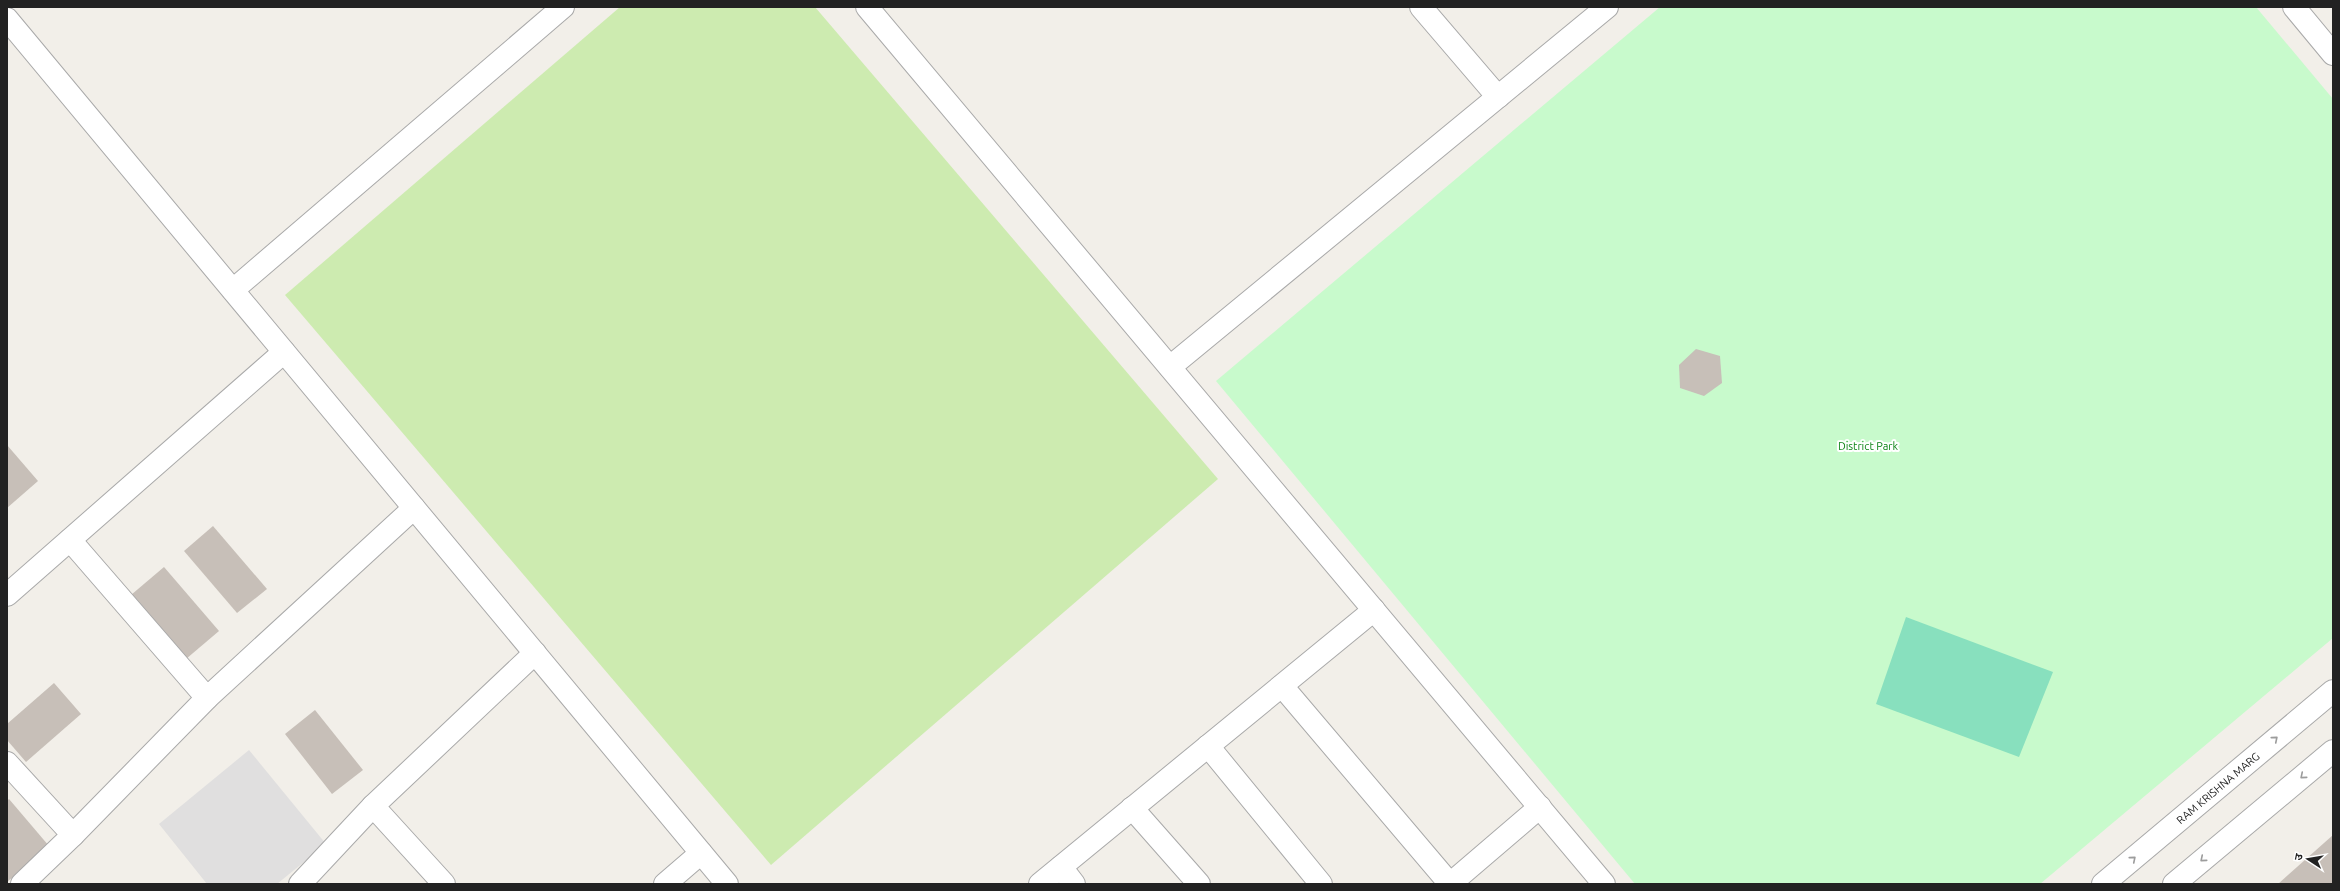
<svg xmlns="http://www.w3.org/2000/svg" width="2340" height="891" viewBox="0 0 2340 891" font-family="Ubuntu,'Noto Sans Devanagari',sans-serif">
	<rect width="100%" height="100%" fill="#f2efe9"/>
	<polygon fill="#e0dfdf" points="249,750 326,844 277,884 207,884 159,824"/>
	<polygon fill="#cdebb0" points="620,7 815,7 1218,479 771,865 285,295"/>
	<polygon fill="#c8facc" points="1660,7 2256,7 2333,99 2333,638 2040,884 1635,884 1216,381"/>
	<polygon fill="#88e0be" points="1906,617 2053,672 2019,757 1876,704"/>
	<g fill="#c7bfb8">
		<polygon points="1696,349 1720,356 1722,383 1704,396 1680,388 1679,365"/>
		<polygon points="7,445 38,481 7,508"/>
		<polygon points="213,526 267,589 237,613 184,551"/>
		<polygon points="164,567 219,631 186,659 131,595"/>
		<polygon points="54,683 81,714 26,762 7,740 7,724"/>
		<polygon points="315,710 363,770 332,794 285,734"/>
		<polygon points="9,799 49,846 7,882 7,801"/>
		<polygon points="2333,835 2333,884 2278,884"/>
	</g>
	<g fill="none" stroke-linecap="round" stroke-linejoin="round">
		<g stroke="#a9a9a9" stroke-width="24">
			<g id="minor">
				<polyline points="867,7 1604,884"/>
				<polyline points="1421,7 1498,97"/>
				<polyline points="2294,7 2333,54"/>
				<polyline points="7,19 727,884"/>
				<polyline points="233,290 563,7"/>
				<polyline points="1170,367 1607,7"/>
				<polyline points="70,540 207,698 414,508"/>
				<polyline points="7,595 284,352"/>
				<polyline points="1282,686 1450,884 1540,807"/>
				<polyline points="1208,746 1321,884"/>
				<polyline points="7,763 73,835 22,884"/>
				<polyline points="1132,808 1199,884"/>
				<polyline points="73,835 207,698"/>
				<polyline points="1061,867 1074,884"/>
				<polyline points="300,884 373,806"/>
				<polyline points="444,884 373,806 535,653"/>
				<polyline points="665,884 701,853"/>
				<polyline points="1040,884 1374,610"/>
				<polyline points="2103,884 2333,691"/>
				<polyline points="2174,884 2333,751"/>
			</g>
		</g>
		<use href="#minor" stroke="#fff" stroke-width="22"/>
	</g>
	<defs><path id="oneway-chevron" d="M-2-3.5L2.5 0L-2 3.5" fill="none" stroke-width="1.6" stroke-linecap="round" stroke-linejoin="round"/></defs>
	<g stroke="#9c9c9c">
		<use href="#oneway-chevron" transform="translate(2275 739) rotate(-40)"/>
		<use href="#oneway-chevron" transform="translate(2303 776) rotate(140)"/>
		<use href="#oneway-chevron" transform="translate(2133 859) rotate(-40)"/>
		<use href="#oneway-chevron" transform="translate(2203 859) rotate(140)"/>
	</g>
	<g text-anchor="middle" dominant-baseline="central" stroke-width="4" stroke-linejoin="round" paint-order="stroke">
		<g font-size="11" fill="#0c8416" stroke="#fff">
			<text x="1868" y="446">District Park</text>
		</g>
		<g font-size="11" fill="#222" stroke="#fff">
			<text transform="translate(2218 788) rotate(-40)">RAM KRISHNA MARG</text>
		</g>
	</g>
	<rect width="2340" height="891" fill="none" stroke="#222222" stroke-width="16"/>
	<g transform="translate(2308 859) rotate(282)" stroke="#ffffff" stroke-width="3" paint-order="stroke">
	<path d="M0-3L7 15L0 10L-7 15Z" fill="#222222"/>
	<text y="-6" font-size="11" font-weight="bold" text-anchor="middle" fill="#222222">उ</text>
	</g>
</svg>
